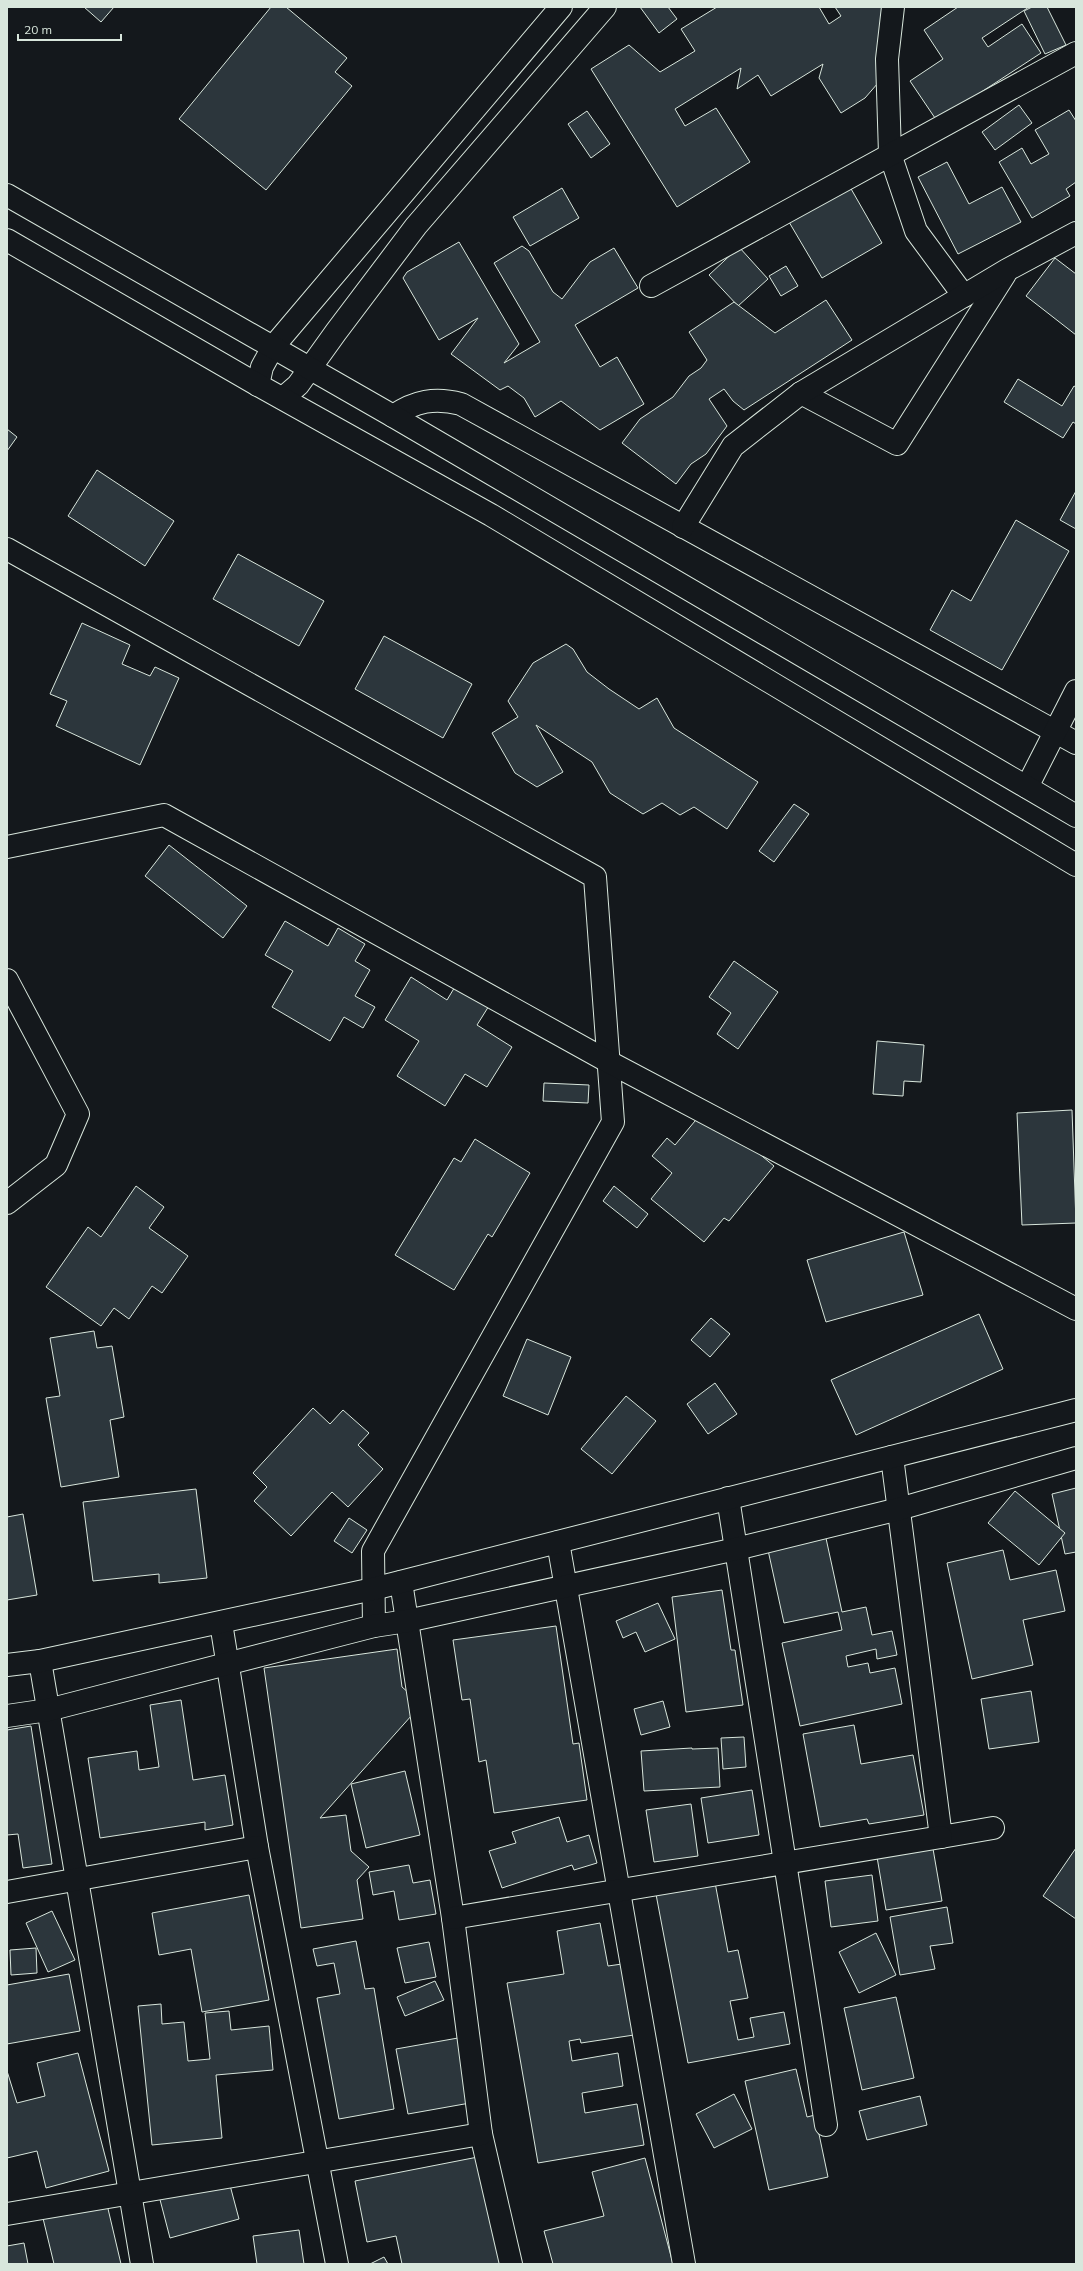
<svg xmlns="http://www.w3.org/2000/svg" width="1083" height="2271" viewBox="0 0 1083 2271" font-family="Mulish,sans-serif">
	<rect width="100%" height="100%" fill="#14181c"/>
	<g fill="#2c363c" stroke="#d8e6dc">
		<polygon points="84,7 114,7 101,22"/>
		<polygon points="271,7 286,7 347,58 335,72 352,86 266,190 179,119"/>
		<polygon points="640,7 668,7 677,19 659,33"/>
		<polygon points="717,7 819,7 829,24 841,16 835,7 896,7 878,83 865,98 841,113 819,78 823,64 771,96 758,75 737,89 741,68 675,109 685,126 716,108 750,162 677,207 591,69 629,45 660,72 695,51 681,29"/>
		<polygon points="958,7 1029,7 982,38 988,47 1022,24 1041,53 937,121 910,81 943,59 924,30"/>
		<polygon points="1032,7 1047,7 1066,45 1045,54 1024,11"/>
		<polygon points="1019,105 1032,123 995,150 982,132"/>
		<polygon points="1069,110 1076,121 1076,182 1066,189 1070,196 1032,218 999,162 1022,148 1031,164 1049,154 1035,130"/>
		<polygon points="587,111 610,144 591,158 568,124"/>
		<polygon points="947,162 969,204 1002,187 1021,222 958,254 918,177"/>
		<polygon points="850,187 882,243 822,278 789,222"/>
		<polygon points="562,188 579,218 530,246 513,217"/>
		<polygon points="459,242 519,344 504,363 540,342 494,263 522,246 529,251 553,292 562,299 590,262 614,248 638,288 575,325 600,367 617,357 644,404 600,430 561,401 535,417 524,398 508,386 500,390 451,354 478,318 439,340 403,278 407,272"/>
		<polygon points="739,247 768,279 738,306 709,275"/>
		<polygon points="1055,258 1076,274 1076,335 1026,296"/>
		<polygon points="786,266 798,286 781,296 769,276"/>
		<polygon points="826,300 852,340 744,410 733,401 724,389 709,399 727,426 706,454 691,464 676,484 622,443 640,419 673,397 689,376 701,368 707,360 689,332 734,302 775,333"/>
		<polygon points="1018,379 1062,406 1074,386 1076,387 1076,424 1073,422 1063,438 1004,402"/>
		<polygon points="7,429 17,437 7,451"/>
		<polygon points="97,470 174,521 145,566 68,516"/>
		<polygon points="1076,491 1076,529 1060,520"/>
		<polygon points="1016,520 1069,551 1002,670 930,630 952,590 971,601"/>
		<polygon points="238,554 324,601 299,646 213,599"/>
		<polygon points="82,623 130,645 122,664 150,676 155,667 179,678 140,765 56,726 67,701 50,694"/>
		<polygon points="384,636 472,684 443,738 355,689"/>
		<polygon points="566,644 573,649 587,672 609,689 639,709 657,698 674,728 758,782 727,829 694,807 680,815 662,803 643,814 610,793 592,762 536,725 563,772 537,787 515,773 492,733 518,717 508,701 533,663"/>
		<polygon points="794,804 809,814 774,862 759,851"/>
		<polygon points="169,845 247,906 223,938 145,876"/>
		<polygon points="285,921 328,946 338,928 365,944 355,961 370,970 355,996 375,1007 363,1028 344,1017 330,1041 272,1007 293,971 265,955"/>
		<polygon points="734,961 778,992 738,1049 717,1034 731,1013 709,997"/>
		<polygon points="411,977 447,1000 459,980 492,1001 477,1025 512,1047 487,1087 465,1074 445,1106 397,1076 419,1041 385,1020"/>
		<polygon points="877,1041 924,1045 921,1082 904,1081 903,1096 873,1094"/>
		<polygon points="544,1083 589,1085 588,1103 543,1101"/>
		<polygon points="705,1109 774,1166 729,1221 724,1218 704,1242 651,1199 672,1173 652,1156 667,1138 675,1145"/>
		<polygon points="1072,1110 1076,1223 1022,1225 1017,1113"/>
		<polygon points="475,1139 530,1173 492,1237 488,1234 454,1290 395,1255 454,1158 461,1162"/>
		<polygon points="136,1186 164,1207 149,1228 188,1256 162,1293 152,1286 129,1319 114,1308 101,1326 46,1287 88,1227 101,1237"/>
		<polygon points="614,1186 648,1214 637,1228 603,1201"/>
		<polygon points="904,1232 923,1295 826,1322 807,1260"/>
		<polygon points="979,1314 1003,1369 856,1435 831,1380"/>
		<polygon points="711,1318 730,1334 710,1357 691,1340"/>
		<polygon points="94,1331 97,1348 112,1346 124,1417 110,1420 119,1477 61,1487 46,1398 60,1396 50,1338"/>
		<polygon points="527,1339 571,1357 548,1415 503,1396"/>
		<polygon points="715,1383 737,1414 708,1434 687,1404"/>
		<polygon points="626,1396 656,1421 612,1474 581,1449"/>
		<polygon points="313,1408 330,1424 343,1410 369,1433 358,1445 383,1469 348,1507 332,1492 291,1536 254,1501 267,1487 253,1473"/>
		<polygon points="1076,1488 1076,1552 1065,1554 1052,1494"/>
		<polygon points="196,1489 207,1578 159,1583 159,1574 93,1581 83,1502"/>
		<polygon points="1015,1491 1065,1533 1039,1565 988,1523"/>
		<polygon points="23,1514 37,1595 7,1600 7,1517"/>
		<polygon points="349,1518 367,1530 352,1553 334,1541"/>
		<polygon points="824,1529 842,1612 866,1607 872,1635 892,1631 897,1655 877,1659 876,1649 846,1656 848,1667 868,1663 870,1673 895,1668 902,1704 800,1726 782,1643 842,1630 838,1612 784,1623 766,1541"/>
		<polygon points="1003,1550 1010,1580 1056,1570 1065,1611 1023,1620 1033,1665 972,1679 947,1563"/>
		<polygon points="722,1590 731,1650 735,1650 743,1705 686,1712 672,1597"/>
		<polygon points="658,1603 675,1639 645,1652 636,1632 623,1638 616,1621"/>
		<polygon points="556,1626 573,1744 579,1743 587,1800 494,1813 486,1760 479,1762 470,1699 462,1700 453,1640"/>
		<polygon points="397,1649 402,1687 409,1693 412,1715 320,1818 346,1815 351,1851 369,1867 357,1880 363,1919 301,1928 264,1668"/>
		<polygon points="1031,1691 1039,1742 989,1749 981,1699"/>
		<polygon points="181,1700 193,1780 225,1775 233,1825 205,1830 205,1822 100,1838 88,1758 137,1751 139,1770 159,1767 150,1705"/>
		<polygon points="663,1701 670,1727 641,1735 634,1709"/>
		<polygon points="854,1725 861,1764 913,1755 924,1815 869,1824 867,1819 820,1827 803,1734"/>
		<polygon points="31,1726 52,1864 23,1868 18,1834 7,1835 7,1730"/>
		<polygon points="744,1737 746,1767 723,1769 721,1738"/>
		<polygon points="692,1748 692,1749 718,1748 720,1787 644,1791 641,1751"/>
		<polygon points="405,1771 420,1835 366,1848 351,1784"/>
		<polygon points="752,1790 759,1835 708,1843 701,1798"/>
		<polygon points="691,1804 698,1856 654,1862 646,1810"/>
		<polygon points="559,1817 567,1842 589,1835 597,1863 574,1870 572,1865 502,1888 489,1851 516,1843 512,1832"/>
		<polygon points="932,1843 942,1901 886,1910 876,1851"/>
		<polygon points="1076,1848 1076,1919 1043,1896"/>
		<polygon points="409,1865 413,1883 430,1880 436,1914 399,1920 394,1891 373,1895 369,1872"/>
		<polygon points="872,1875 878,1921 831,1927 825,1881"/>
		<polygon points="714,1877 728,1952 738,1950 748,1998 730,2001 738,2040 754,2037 750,2018 784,2012 790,2044 688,2063 655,1889"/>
		<polygon points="249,1895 269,2000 202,2012 191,1949 159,1955 152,1913"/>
		<polygon points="947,1907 953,1943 930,1946 935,1969 900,1975 890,1917"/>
		<polygon points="52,1911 75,1960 48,1972 26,1923"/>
		<polygon points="600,1923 608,1966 622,1964 634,2035 581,2043 580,2039 569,2041 572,2061 618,2053 623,2086 582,2093 585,2113 637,2104 644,2145 538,2163 507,1983 564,1974 557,1931"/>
		<polygon points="876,1933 896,1975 859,1993 839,1952"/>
		<polygon points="356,1941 365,1989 374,1988 394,2109 339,2119 317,1998 340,1994 334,1963 317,1966 313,1949"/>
		<polygon points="429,1942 436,1977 405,1983 397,1948"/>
		<polygon points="36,1948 37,1973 11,1975 10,1950"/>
		<polygon points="69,1974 80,2031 7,2044 7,1985"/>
		<polygon points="435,1981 444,2000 405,2016 397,1997"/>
		<polygon points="896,1997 914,2078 862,2090 844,2008"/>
		<polygon points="161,2004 162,2024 184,2022 188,2061 210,2059 205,2013 229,2011 231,2030 269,2026 273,2070 216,2075 222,2138 152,2145 138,2006"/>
		<polygon points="458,2038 470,2103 408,2114 396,2049"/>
		<polygon points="78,2053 109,2171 46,2188 37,2151 7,2158 7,2071 17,2103 45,2096 37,2063"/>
		<polygon points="796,2069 807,2117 815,2115 828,2177 769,2190 745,2081"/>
		<polygon points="734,2094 752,2129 714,2148 696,2114"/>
		<polygon points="920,2096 927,2125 867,2140 859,2111"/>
		<polygon points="483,2156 501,2264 402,2264 396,2236 367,2242 355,2181"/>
		<polygon points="645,2158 673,2264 553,2264 544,2231 604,2216 592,2172"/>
		<polygon points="227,2174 239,2219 170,2238 158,2192"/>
		<polygon points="105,2196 121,2264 54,2264 41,2210"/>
		<polygon points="299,2230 304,2264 257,2264 253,2236"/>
		<polygon points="24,2243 28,2264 7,2264 7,2246"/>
		<polygon points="384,2257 388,2264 370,2264"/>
	</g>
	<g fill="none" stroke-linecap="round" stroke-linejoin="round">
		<g stroke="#d8e6dc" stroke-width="24">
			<g id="street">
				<polyline points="893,7 887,59 890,154 916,231 964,296"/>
				<polyline points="651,286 1076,53"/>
				<polyline points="258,385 262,367 273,347 561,7"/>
				<polyline points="801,393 897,444 1005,274"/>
				<polyline points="283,398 298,385 336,332 416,226 605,7"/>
				<path d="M393,416C415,401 435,397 461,404L1076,743"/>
				<polyline points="683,527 733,446 801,393 1007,270 1076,233"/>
				<polyline points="7,549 595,877 613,1122 373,1551 374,1626"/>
				<polyline points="1027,787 1076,691"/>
				<polyline points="7,847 164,815 609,1062 1076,1309"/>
				<polyline points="7,980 78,1114 56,1165 7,1203"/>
				<polyline points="892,1457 941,1837 993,1828"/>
				<polyline points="728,1498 826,2125"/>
				<polyline points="558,1542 684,2264"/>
				<polyline points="401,1582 453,1918 481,2134 511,2264"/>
				<polyline points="221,1623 257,1847 337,2264"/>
				<polyline points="40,1661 142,2264"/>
				<polyline points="7,1665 40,1661 373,1589 1076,1410"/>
				<polyline points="7,1716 48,1710 374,1626 407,1621 736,1549 899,1509 1076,1458"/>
				<polyline points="7,1892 257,1847"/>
				<polyline points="453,1918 941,1837"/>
				<polyline points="7,2214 481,2134"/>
			</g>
		</g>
		<g stroke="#d8e6dc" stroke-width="24">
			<g id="primary">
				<polyline points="7,195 393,416 1076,816"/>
				<polyline points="7,240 258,385 491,515 1076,865"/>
			</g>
		</g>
		<use href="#street" stroke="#14181c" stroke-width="22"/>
		<use href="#primary" stroke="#14181c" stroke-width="22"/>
	</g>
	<rect width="1083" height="2271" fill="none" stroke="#d8e6dc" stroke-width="16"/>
	<path d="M18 34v6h103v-6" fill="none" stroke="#d8e6dc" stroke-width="2"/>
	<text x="24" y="34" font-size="12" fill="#d8e6dc" stroke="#14181c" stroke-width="3" paint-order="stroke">20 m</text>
</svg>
